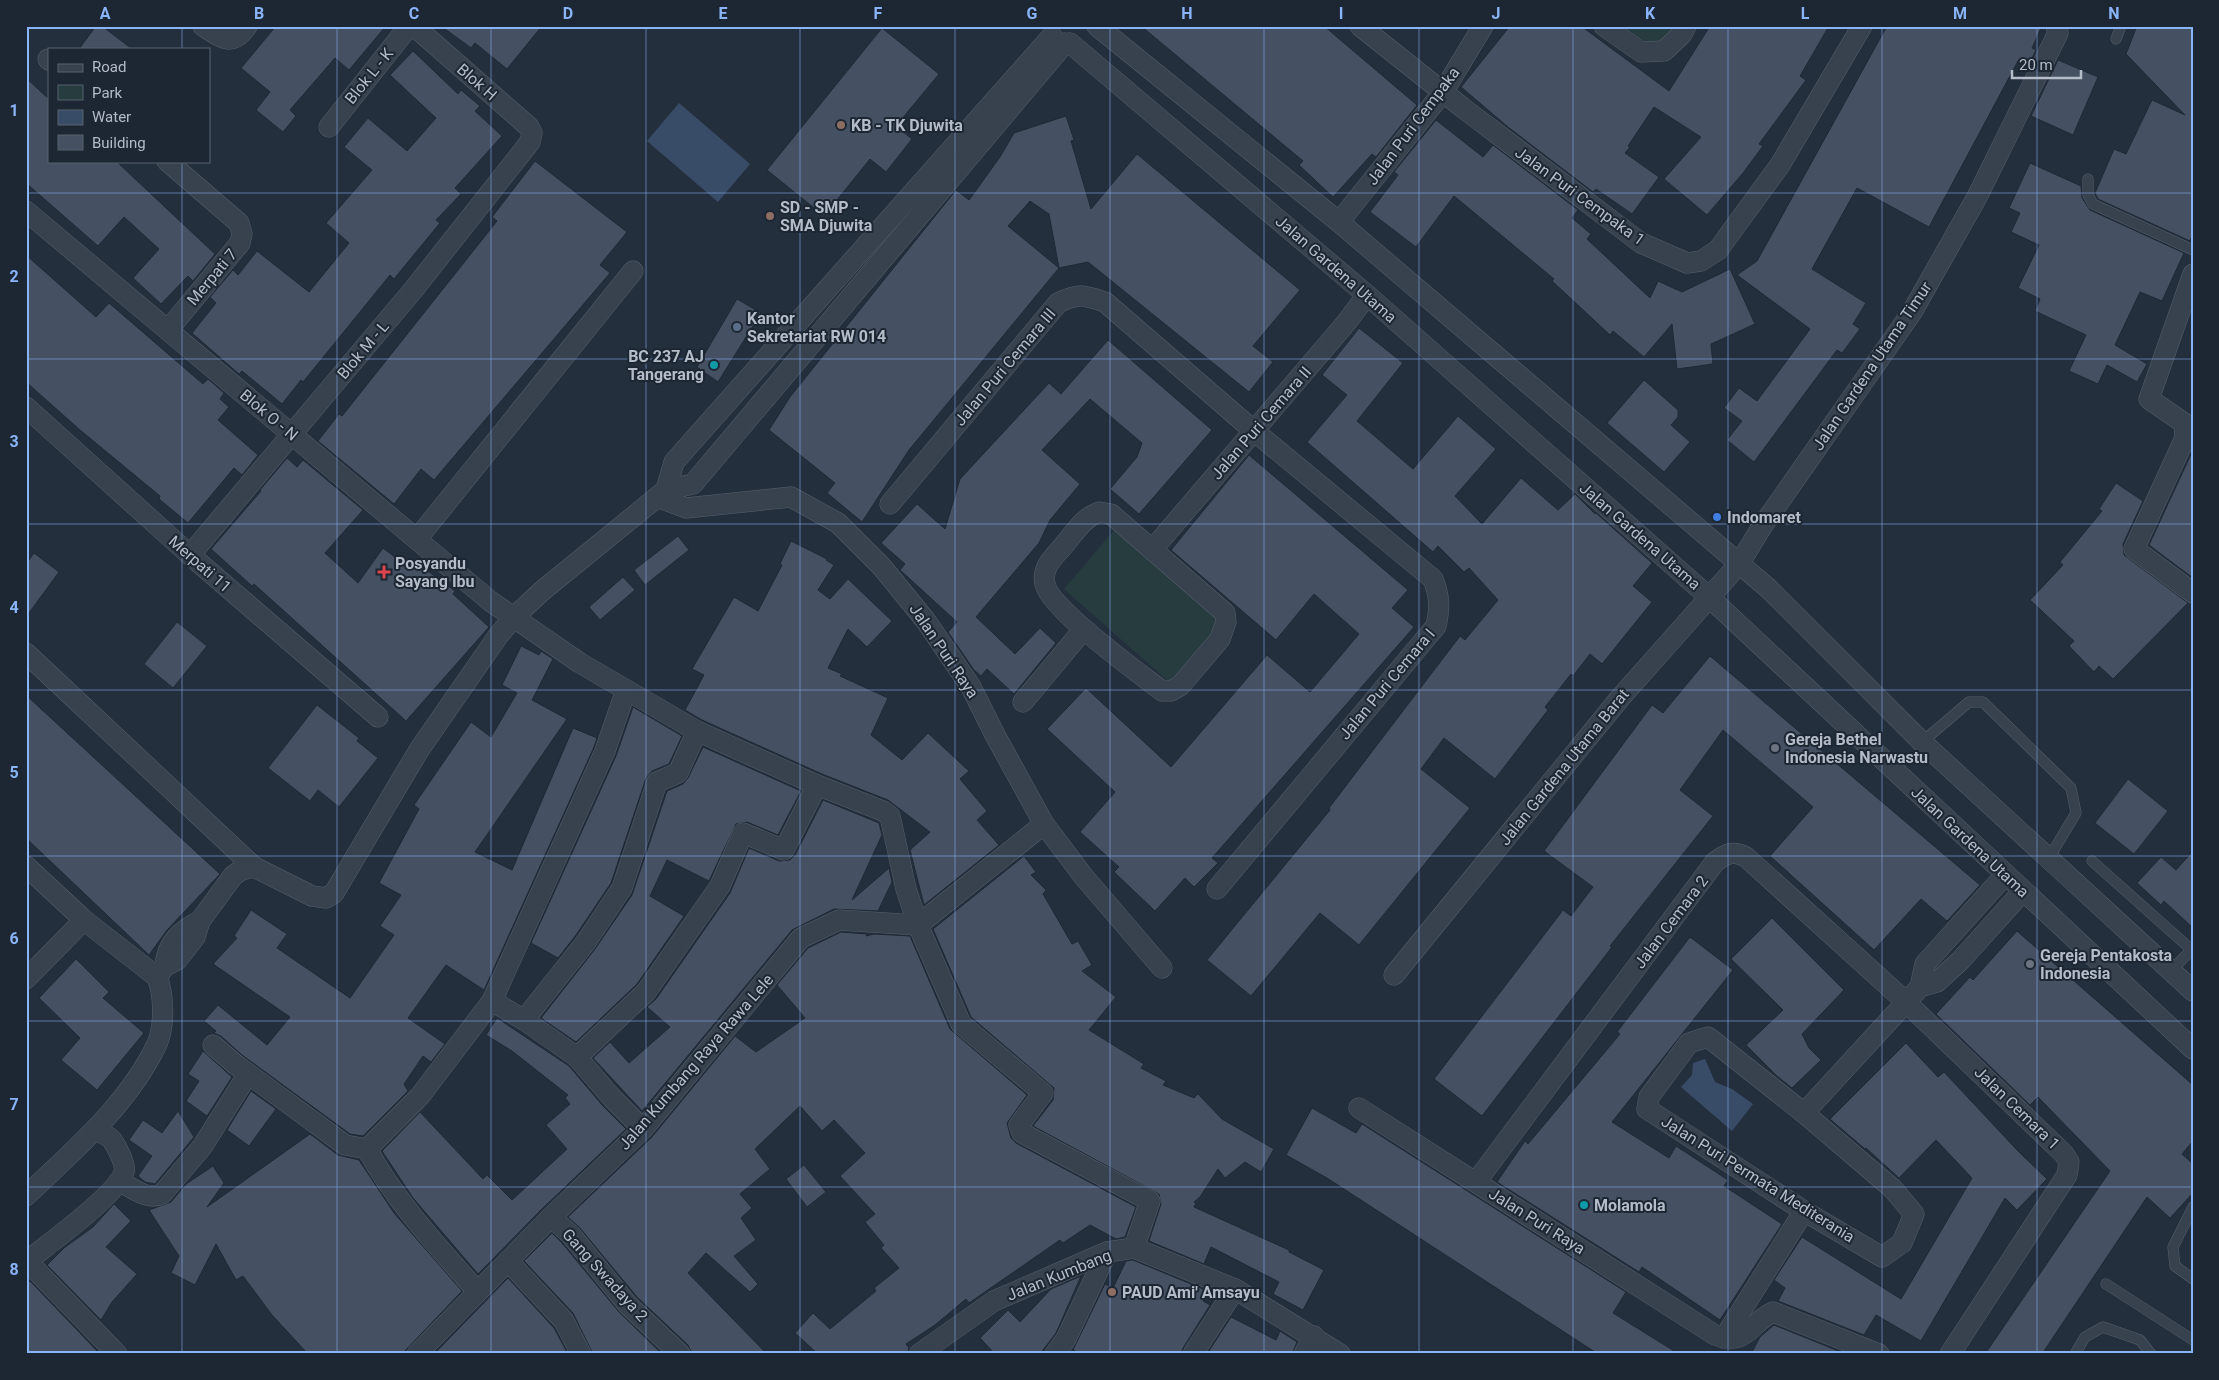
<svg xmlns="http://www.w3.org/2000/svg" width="2219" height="1380" viewBox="0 0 2219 1380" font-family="Roboto,sans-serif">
	<rect width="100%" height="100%" fill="#242f3e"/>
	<g fill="#263c3f">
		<polygon points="1623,26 1676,26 1660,45 1647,43"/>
		<polygon points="1116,528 1227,626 1176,688 1064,589"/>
	</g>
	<g fill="#394c67">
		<polygon points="679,103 750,164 718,202 647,141"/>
		<polygon points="1705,1059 1715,1082 1732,1089 1753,1104 1732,1131 1681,1087 1692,1075 1693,1063"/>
	</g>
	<g fill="#455162" stroke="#1f2835" fill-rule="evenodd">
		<polygon points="96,26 102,26 132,49 79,49"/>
		<polygon points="276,26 386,26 349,70 335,58 290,110 296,116 283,132 256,110 270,92 241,68"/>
		<polygon points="441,26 542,26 507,69 475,43 471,48"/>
		<polygon points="1141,26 1324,26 1417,105 1376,157 1372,154 1333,197 1299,165 1303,161"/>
		<polygon points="1510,26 1581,26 1669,91 1710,26 1829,26 1800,76 1806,80 1759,144 1763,146 1743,173 1707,215 1664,179 1701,137 1654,107 1628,146 1630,147 1625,153 1659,177 1632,214 1596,189 1593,192 1508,127 1461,87"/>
		<polygon points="1887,26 2042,26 2032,48 2036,50 2028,66 2018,61 1929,227 1857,188 1812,269 1866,303 1853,324 1860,329 1842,353 1837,350 1754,462 1727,440 1742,421 1724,408 1739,388 1757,401 1810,329 1737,275 1757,261"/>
		<polygon points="2137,26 2193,26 2193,234 2190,241 2098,199 2095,193 2114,149 2126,154 2152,100 2185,115 2126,54"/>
		<polygon points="882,28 939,74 896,126 912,139 886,172 870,159 824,216 767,170"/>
		<polygon points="413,51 458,94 461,90 480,106 475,111 502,136 455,188 461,194 436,220 440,223 394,279 390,275 303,382 301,380 282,404 242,371 239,374 192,333 216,303 210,297 233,270 238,275 257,251 309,292 349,243 326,223 372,170 344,147 368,118 407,151 436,118 390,75"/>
		<polygon points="2058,60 2098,77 2073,135 2031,116"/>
		<polygon points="26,78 49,99 49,161 116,161 215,254 193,281 188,276 161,304 133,278 159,249 124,217 98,246 26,183"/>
		<path d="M1066,116L1074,140L1071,141L1091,209L1137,154L1300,290L1253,346L1273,362L1249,392L1088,262L1059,268L909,450L862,522L827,493L835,483L769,430L790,397L956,190L969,200L1000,157L1014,133ZM1030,201L1049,214L1059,268L1008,226Z"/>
		<polygon points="1436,120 1483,157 1493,145 1578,210 1572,218 1591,234 1587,239 1650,298 1658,281 1682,292 1730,269 1755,324 1711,344 1713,364 1677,369 1672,324 1644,357 1613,331 1610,335 1552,281 1554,279 1454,196 1416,247 1370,212 1398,175 1394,172"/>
		<polygon points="535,161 627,232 600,265 610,273 434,480 421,469 394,504 318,441 339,414 342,416 497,221 492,217"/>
		<polygon points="2030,163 2081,186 2082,198 2090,210 2184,253 2162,301 2140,292 2115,345 2147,364 2137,382 2107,365 2098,384 2069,371 2086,335 2035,311 2040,299 2018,288 2039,245 2011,232 2020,213 2009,208"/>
		<polygon points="26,255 96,317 109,303 203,384 208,379 224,393 220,399 229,407 218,420 258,455 242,475 234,468 188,523 159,499 160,496 80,430 26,382"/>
		<polygon points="737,299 761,313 718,382 697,367"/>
		<polygon points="1359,328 1403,363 1357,421 1413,469 1458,416 1496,449 1455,496 1482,524 1521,478 1558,510 1575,494 1595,514 1596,513 1652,563 1633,586 1652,602 1602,664 1590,654 1573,676 1571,674 1545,707 1548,710 1495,779 1444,738 1421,769 1470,808 1359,945 1320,913 1251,996 1207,960 1330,810 1329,808 1460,636 1465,640 1498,600 1469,568 1464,572 1438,546 1433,552 1307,442 1347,395 1322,375"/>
		<polygon points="1108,340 1212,430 1139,514 1110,489 1137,457 1142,443 1090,399 1042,450 1080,484 1050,520 1039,543 976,617 1015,654 1040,628 1056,643 1014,694 987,669 981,676 974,670 948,632 957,622 900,570 905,564 881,543 917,504 945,529 960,479 1049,383 1061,394"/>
		<polygon points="1644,380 1678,410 1678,417 1671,425 1690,442 1664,472 1607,423"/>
		<polygon points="2193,450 2193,578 2149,545"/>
		<polygon points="1249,455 1408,590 1392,608 1414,627 1212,858 1218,863 1194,887 1185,878 1155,911 1114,872 1119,867 1080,832 1115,792 1047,729 1086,688 1171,767 1267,655 1310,692 1359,634 1314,594 1276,640 1171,550"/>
		<polygon points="287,458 297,467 303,460 363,510 325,553 358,583 383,548 412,570 417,563 455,591 453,594 489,627 406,721 254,584 252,586 211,549 261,491 260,490"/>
		<polygon points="2116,483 2143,501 2123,544 2124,555 2188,603 2113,679 2099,666 2094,672 2069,646 2074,641 2030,600 2063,565 2060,562 2102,511 2099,509"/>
		<polygon points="678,536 689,550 645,585 634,570"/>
		<polygon points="791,541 827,559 826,560 834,565 818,590 830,599 848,579 892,621 867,647 848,629 828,668 842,674 840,676 888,698 871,735 902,760 928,733 969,771 960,779 987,811 977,820 999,845 924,905 910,850 930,832 888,800 822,774 702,720 685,710 704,675 692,669 734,597 758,611 782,565 780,564"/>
		<polygon points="34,553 59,572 26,617 26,564"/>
		<polygon points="623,577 635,590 600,620 589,607"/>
		<polygon points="177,622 207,646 173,688 144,664"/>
		<polygon points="521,646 539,655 541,651 553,659 532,700 567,719 475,852 512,870 573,728 597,738 594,747 484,990 446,965 408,1018 445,1044 431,1062 423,1056 404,1084 408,1091 363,1136 350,1134 242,1055 221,1036 214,1033 216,1031 204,1021 218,1005 267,1045 290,1017 213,964 237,938 234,936 251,910 287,934 277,948 350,998 394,935 380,926 401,895 379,883 419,809 414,805 471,722 491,737 517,693 502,685"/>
		<polygon points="1710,656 1980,885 1947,921 1921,899 1874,950 1770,856 1813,807 1723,730 1680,790 1713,816 1610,946 1612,947 1482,1116 1434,1079 1563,910 1571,916 1593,887 1544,851 1652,705 1663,713"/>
		<polygon points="26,695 220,874 167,930 149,955 26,838"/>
		<polygon points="317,705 359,738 357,741 378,758 339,807 318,790 310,801 268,768"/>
		<polygon points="633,707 682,736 669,764 652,771 646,778 611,883 576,935 558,958 531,943 616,756"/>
		<polygon points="703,747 801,791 778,835 747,822 736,824 709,881 667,860 650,896 684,916 637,984 576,1042 541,1018 595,949 632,895 667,791 683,784 688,778"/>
		<polygon points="2128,779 2168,811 2134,854 2095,823"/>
		<polygon points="823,800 879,823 882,835 852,900 889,868 892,882 878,911 834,909 792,930 642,1111 593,1058 610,1042 629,1063 670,1027 647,1007 656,999 730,893 749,848 779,861 790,860 795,855"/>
		<polygon points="2193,851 2193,928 2164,901 2161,905 2137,883 2161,857 2176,870"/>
		<polygon points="1024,856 1036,872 1031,875 1046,890 1043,894 1072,944 1078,941 1092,965 1082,971 1116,997 1089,1030 1144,1064 1141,1068 1166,1081 1163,1085 1194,1098 1198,1094 1222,1119 1274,1149 1261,1172 1245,1162 1225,1178 1218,1169 1200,1197 1194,1202 1196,1203 1194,1207 1289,1250 1289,1252 1324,1270 1303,1310 1273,1294 1279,1282 1211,1247 1204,1264 1149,1241 1161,1204 1159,1194 1033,1126 1053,1100 1054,1088 971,1017 933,929"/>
		<polygon points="1772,918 1844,990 1802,1034 1809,1048 1821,1060 1792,1088 1777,1076 1746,1045 1783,1010 1731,959"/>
		<polygon points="2017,931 2193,1085 2193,1141 2182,1154 2193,1164 2193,1193 2170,1218 2147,1197 2042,1354 1985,1354 2110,1171 2038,1097 2030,1105 1936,1014 1970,977 1973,980"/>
		<polygon points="841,932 867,934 866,936 874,934 910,936 950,1029 1027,1095 1007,1123 1011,1138 1016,1143 1136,1207 1125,1237 1116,1239 1090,1225 1063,1243 1060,1240 969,1303 966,1299 935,1325 906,1344 909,1348 907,1354 818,1354 795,1333 813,1313 830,1329 876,1291 874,1288 899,1268 881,1248 884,1245 865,1222 875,1214 840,1176 865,1153 834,1120 822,1131 800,1106 755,1149 770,1169 740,1194 752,1208 741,1218 756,1240 734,1256 758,1284 750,1292 706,1253 688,1273 767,1354 692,1354 688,1345 637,1297 580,1228 568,1217 652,1137 735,1036 756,1052 805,1018 777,985 808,948"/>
		<polygon points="1690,937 1733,970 1612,1122 1669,1158 1676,1146 1728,1180 1724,1186 1782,1224 1720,1320 1642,1267 1639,1272 1497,1182 1525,1141 1528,1144 1620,1034 1617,1032"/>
		<polygon points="76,959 109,992 103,998 144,1033 97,1090 61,1060 80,1038 39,998"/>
		<polygon points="497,1018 569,1066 603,1106 626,1129 543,1208 478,1274 413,1198 382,1151 420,1112 483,1179 487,1175 512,1200 567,1149 546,1125 570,1104 565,1098 568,1095 512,1051 486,1035"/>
		<polygon points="1906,1043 1938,1077 1944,1072 2017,1150 2047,1179 2017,1210 2005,1198 1921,1341 1876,1315 1864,1335 1778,1301 1785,1288 1774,1280 1802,1237 1901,1299 1972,1178 1936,1140 1899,1178 1866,1148 1865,1149 1830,1119"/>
		<polygon points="203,1051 232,1077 207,1116 186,1101 199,1081 188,1074"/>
		<polygon points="251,1091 276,1109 249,1146 227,1130"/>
		<polygon points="1312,1108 1356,1133 1362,1124 1626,1292 1613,1313 1679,1354 1598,1354 1327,1178 1286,1155"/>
		<polygon points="178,1111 194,1137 155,1184 145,1182 138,1176 152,1156 129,1140 143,1120 162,1133"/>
		<polygon points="310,1134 338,1155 359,1160 394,1213 462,1291 402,1354 308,1354 272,1315 243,1276 236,1280 216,1244 195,1285 171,1273 179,1256 149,1210 171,1202 186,1184 213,1166 224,1183 207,1207"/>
		<polygon points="804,1165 826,1192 807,1207 786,1179"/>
		<polygon points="114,1204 131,1221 106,1247 137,1274 112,1302 101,1320 47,1265 64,1248 93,1227"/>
		<polygon points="552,1233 562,1243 619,1312 662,1354 593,1354 573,1313 524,1261"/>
		<polygon points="1133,1260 1208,1291 1203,1301 1210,1305 1183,1348 1181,1354 1081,1354 1073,1350 1105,1284 1113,1288 1126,1261"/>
		<polygon points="1081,1276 1056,1333 1040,1354 995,1354 980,1338 1008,1310 1020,1322 1051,1289"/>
		<polygon points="508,1278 554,1328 568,1354 434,1354"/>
		<polygon points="30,1281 100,1354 26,1354 26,1285"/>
		<polygon points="1231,1317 1276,1340 1280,1331 1297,1342 1292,1354 1207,1354"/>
		<polygon points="1774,1325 1846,1354 1751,1354 1760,1337"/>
	</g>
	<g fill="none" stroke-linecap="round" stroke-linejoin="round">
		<g stroke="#565f6c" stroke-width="11">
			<g id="lane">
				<polyline points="2116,39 2121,26"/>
				<polyline points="2088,179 2088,195 2093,204 2193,250"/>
				<polyline points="1922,742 1969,702 1983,702 2071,788 2076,813 2049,858"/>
				<polyline points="2092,861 2193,951"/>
				<polyline points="2171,971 2193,948"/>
				<polyline points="2193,1207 2173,1247 2175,1266 2193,1279"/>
				<polyline points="2106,1284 2193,1340"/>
				<polyline points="2075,1354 2085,1337 2103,1327 2140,1340 2151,1354"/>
			</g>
		</g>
		<g stroke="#565f6c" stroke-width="21">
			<g id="street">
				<path d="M203,26C221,38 232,48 247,26"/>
				<polyline points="1097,26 1339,222 1769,589 1922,742 2193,991"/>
				<polyline points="1360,26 1463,108 1641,243 1687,263 1701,261 1718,250 1780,165 1862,26"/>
				<polyline points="1604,26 1641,52 1664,51 1682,34 1686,26"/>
				<polyline points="1070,43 1367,295 1709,597 2193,1049"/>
				<polyline points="48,59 49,60"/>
				<polyline points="329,127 409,26"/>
				<polyline points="167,161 239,223 242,234 240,243 168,330"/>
				<polyline points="26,211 490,601 580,663 697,731 817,785 883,811 890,816 906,889 918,925 961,1024 1043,1093 1019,1125 1022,1133 1150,1201 1134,1248"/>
				<polyline points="1339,222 1443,92 1483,26"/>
				<polyline points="2193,274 2149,399 2184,423 2185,438 2134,549 2193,593"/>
				<polyline points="26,407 190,555 378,717"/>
				<polyline points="666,490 674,462 1052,36"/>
				<polyline points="657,497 686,508 791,497 838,523 882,567 926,621 971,687 995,735 1044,824 1084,877 1162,968"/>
				<path d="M890,504L1058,303C1079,293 1083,295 1105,302L1254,431L1433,579C1440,597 1440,608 1436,626L1217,889"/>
				<path d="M1099,512L1111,514L1225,613L1226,622L1220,639L1180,686L1171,691H1162C1139,673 1050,609 1045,584C1041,567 1054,557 1064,545C1075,532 1083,518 1099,512Z"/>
				<polyline points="417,539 633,271"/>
				<polyline points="1152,550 1346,323 1367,295"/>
				<polyline points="190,555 414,289 530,142 532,133 529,127 414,26"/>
				<polyline points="26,653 254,867 312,896 326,898 334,893 419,750 498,636 513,618 542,591 666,490 693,484 1065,43"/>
				<polyline points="1023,702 1083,630"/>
				<path d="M26,866L84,920L157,977C164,994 165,1026 157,1044C128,1105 74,1150 26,1196"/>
				<path d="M165,966C167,943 180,931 200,921"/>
				<polyline points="1394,975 1620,698 1739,564 1763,525 1912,312 1977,197 2058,33 2056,26"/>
				<polyline points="157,977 165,966 177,960 195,937 200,921 233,876 241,870 254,867"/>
				<polyline points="26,979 84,920"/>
				<polyline points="1920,987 1937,982 1961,960 2023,891"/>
				<polyline points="492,1001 524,1020 577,1057 612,1098 643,1129"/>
				<polyline points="524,1020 586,942 622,888 657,782 678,773 697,731"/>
				<polygon points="1708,1037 1804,1113 1893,1189 1914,1214 1902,1243 1882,1257 1804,1211 1647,1109 1649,1097 1689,1043"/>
				<polyline points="213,1045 235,1064 345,1145 367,1149 420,1096 492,1001 605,751 626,690"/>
				<polyline points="577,1057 646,992 720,886 743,833 784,850 817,785"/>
				<path d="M1359,1108L1715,1335C1748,1347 1749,1323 1773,1312L1879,1354"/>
				<polyline points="1804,1113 1920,987 1925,964 2005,875"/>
				<path d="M96,1130C101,1133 109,1136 112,1140C117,1147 126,1164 124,1172C118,1194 47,1245 27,1261L117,1354"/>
				<path d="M367,1149C395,1201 438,1247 477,1291"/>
				<path d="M119,1181C132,1188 148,1201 162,1194L202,1147L248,1074"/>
				<path d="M1476,1182L1715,862C1727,853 1733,850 1746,857L1906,1002L2064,1154L2069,1162L2067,1175L1950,1354"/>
				<polyline points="551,1217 571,1235 628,1305 680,1354"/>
				<polyline points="508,1261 564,1321 581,1354"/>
				<polyline points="1724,1338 1804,1211"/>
				<polyline points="417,1354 551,1217 643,1129 801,938 839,920 918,925 1044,824"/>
				<polyline points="919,1354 994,1301 1107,1252 1134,1248 1235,1289 1340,1354"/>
				<polyline points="1055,1354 1066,1339 1107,1252"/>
				<polyline points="1193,1354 1235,1289"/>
				<polyline points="1304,1354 1314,1336"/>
			</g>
		</g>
		<use href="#lane" stroke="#38414e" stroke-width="10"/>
		<use href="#street" stroke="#38414e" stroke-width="20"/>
	</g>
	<path fill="none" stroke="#8ab4f8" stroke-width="1" stroke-opacity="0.55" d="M182,26V49M337,26V1354M491,26V1354M646,26V1354M800,26V1354M955,26V1354M1110,26V1354M1264,26V1354M1419,26V1354M1573,26V1354M1728,26V1354M1882,26V1354M2037,26V1354M182,161V1354M26,193H2193M26,359H2193M26,524H2193M26,690H2193M26,856H2193M26,1021H2193M26,1187H2193"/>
	<g fill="#8d6e63" stroke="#1d2633" stroke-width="2">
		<circle cx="841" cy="125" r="5"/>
		<circle cx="770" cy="216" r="5"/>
		<circle cx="1112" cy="1292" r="5"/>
	</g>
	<circle fill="#5c6f8a" stroke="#1d2633" stroke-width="2" cx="737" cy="327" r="5"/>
	<g fill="#0f9aa8" stroke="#1d2633" stroke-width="2">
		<circle cx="714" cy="365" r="5"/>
		<circle cx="1584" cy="1205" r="5"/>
	</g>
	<circle fill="#3f7fe0" stroke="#1d2633" stroke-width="2" cx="1717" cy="517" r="5"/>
	<path fill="#e0444e" stroke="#1d2633" stroke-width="2" d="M381.5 564.5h5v5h5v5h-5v5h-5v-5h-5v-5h5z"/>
	<g fill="#6b7280" stroke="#1d2633" stroke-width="2">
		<circle cx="1775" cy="748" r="5"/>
		<circle cx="2030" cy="964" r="5"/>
	</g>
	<g text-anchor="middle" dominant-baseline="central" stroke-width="4" stroke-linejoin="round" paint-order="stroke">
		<g font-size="16" fill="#b4bcc9" stroke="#1d2633">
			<text transform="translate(369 76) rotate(-51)">Blok L - K</text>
			<text transform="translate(477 82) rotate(41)">Blok H</text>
			<text transform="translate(1413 126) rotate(-53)">Jalan Puri Cempaka</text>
			<text transform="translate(1580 196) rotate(36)">Jalan Puri Cempaka 1</text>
			<text transform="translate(1336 269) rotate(41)">Jalan Gardena Utama</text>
			<text transform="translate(212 277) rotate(-50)">Merpati 7</text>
			<text transform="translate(363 350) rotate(-50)">Blok M - L</text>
			<text transform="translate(1872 366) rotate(-56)">Jalan Gardena Utama Timur</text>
			<text transform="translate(1005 367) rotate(-50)">Jalan Puri Cemara III</text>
			<text transform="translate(269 415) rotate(40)">Blok O - N</text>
			<text transform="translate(1261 423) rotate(-49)">Jalan Puri Cemara II</text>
			<text transform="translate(1640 536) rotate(41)">Jalan Gardena Utama</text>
			<text transform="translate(200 564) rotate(41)">Merpati 11</text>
			<text transform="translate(944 651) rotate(56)">Jalan Puri Raya</text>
			<text transform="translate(1387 684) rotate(-50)">Jalan Puri Cemara I</text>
			<text transform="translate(1564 767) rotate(-51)">Jalan Gardena Utama Barat</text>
			<text transform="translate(1970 842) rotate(43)">Jalan Gardena Utama</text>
			<text transform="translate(1671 922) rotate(-53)">Jalan Cemara 2</text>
			<text transform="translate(696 1062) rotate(-49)">Jalan Kumbang Raya Rawa Lele</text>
			<text transform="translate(2017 1108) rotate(44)">Jalan Cemara 1</text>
			<text transform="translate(1758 1179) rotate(32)">Jalan Puri Permata Mediterania</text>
			<text transform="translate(1537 1221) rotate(32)">Jalan Puri Raya</text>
			<text transform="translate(605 1275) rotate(48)">Gang Swadaya 2</text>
			<text transform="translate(1059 1275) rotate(-22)">Jalan Kumbang</text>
		</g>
		<g font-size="16" font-weight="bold" fill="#b4bcc9" stroke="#1d2633" text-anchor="start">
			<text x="851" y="125">KB - TK Djuwita</text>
			<text x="780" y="207">SD - SMP -<tspan x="780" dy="18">SMA Djuwita</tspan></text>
			<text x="747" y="318">Kantor<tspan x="747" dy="18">Sekretariat RW 014</tspan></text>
			<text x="704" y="356" text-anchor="end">BC 237 AJ<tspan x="704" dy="18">Tangerang</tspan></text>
			<text x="1727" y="517">Indomaret</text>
			<text x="395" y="563">Posyandu<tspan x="395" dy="18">Sayang Ibu</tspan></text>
			<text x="1785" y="739">Gereja Bethel<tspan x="1785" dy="18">Indonesia Narwastu</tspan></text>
			<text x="2040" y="955">Gereja Pentakosta<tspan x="2040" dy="18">Indonesia</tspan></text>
			<text x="1594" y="1205">Molamola</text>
			<text x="1122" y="1292">PAUD Ami' Amsayu</text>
		</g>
	</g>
	<rect width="2219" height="1380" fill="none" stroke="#1d2633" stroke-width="55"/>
	<rect x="48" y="48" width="162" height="115" fill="#1d2633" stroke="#59626f"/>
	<rect x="58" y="64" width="25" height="8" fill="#38414e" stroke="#59626f"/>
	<text x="92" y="72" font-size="15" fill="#b4bcc9">Road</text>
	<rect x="58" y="85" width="25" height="15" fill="#263c3f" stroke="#59626f"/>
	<text x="92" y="98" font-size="15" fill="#b4bcc9">Park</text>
	<rect x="58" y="110" width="25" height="15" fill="#394c67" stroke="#59626f"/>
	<text x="92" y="122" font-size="15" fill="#b4bcc9">Water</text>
	<rect x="58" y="135" width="25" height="15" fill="#455162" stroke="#59626f"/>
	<text x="92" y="148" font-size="15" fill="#b4bcc9">Building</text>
	<path d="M2012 70v8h69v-8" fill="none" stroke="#b4bcc9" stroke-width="2.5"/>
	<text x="2019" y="70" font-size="15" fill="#b4bcc9" stroke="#1d2633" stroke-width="4" paint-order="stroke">20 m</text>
	<rect x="28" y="28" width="2164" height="1324" fill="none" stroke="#8ab4f8" stroke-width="2"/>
	<g font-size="16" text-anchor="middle" font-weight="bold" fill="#8ab4f8">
		<text x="105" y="19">A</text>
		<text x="259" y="19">B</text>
		<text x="414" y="19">C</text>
		<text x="568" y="19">D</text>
		<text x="723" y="19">E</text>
		<text x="878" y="19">F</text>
		<text x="1032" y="19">G</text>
		<text x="1187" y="19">H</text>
		<text x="1341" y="19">I</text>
		<text x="1496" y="19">J</text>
		<text x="1650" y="19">K</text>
		<text x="1805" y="19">L</text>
		<text x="1960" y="19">M</text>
		<text x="2114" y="19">N</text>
		<text x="14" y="116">1</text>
		<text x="14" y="282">2</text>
		<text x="14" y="447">3</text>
		<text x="14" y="613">4</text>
		<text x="14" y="778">5</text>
		<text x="14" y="944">6</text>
		<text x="14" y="1110">7</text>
		<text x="14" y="1275">8</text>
	</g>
</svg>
